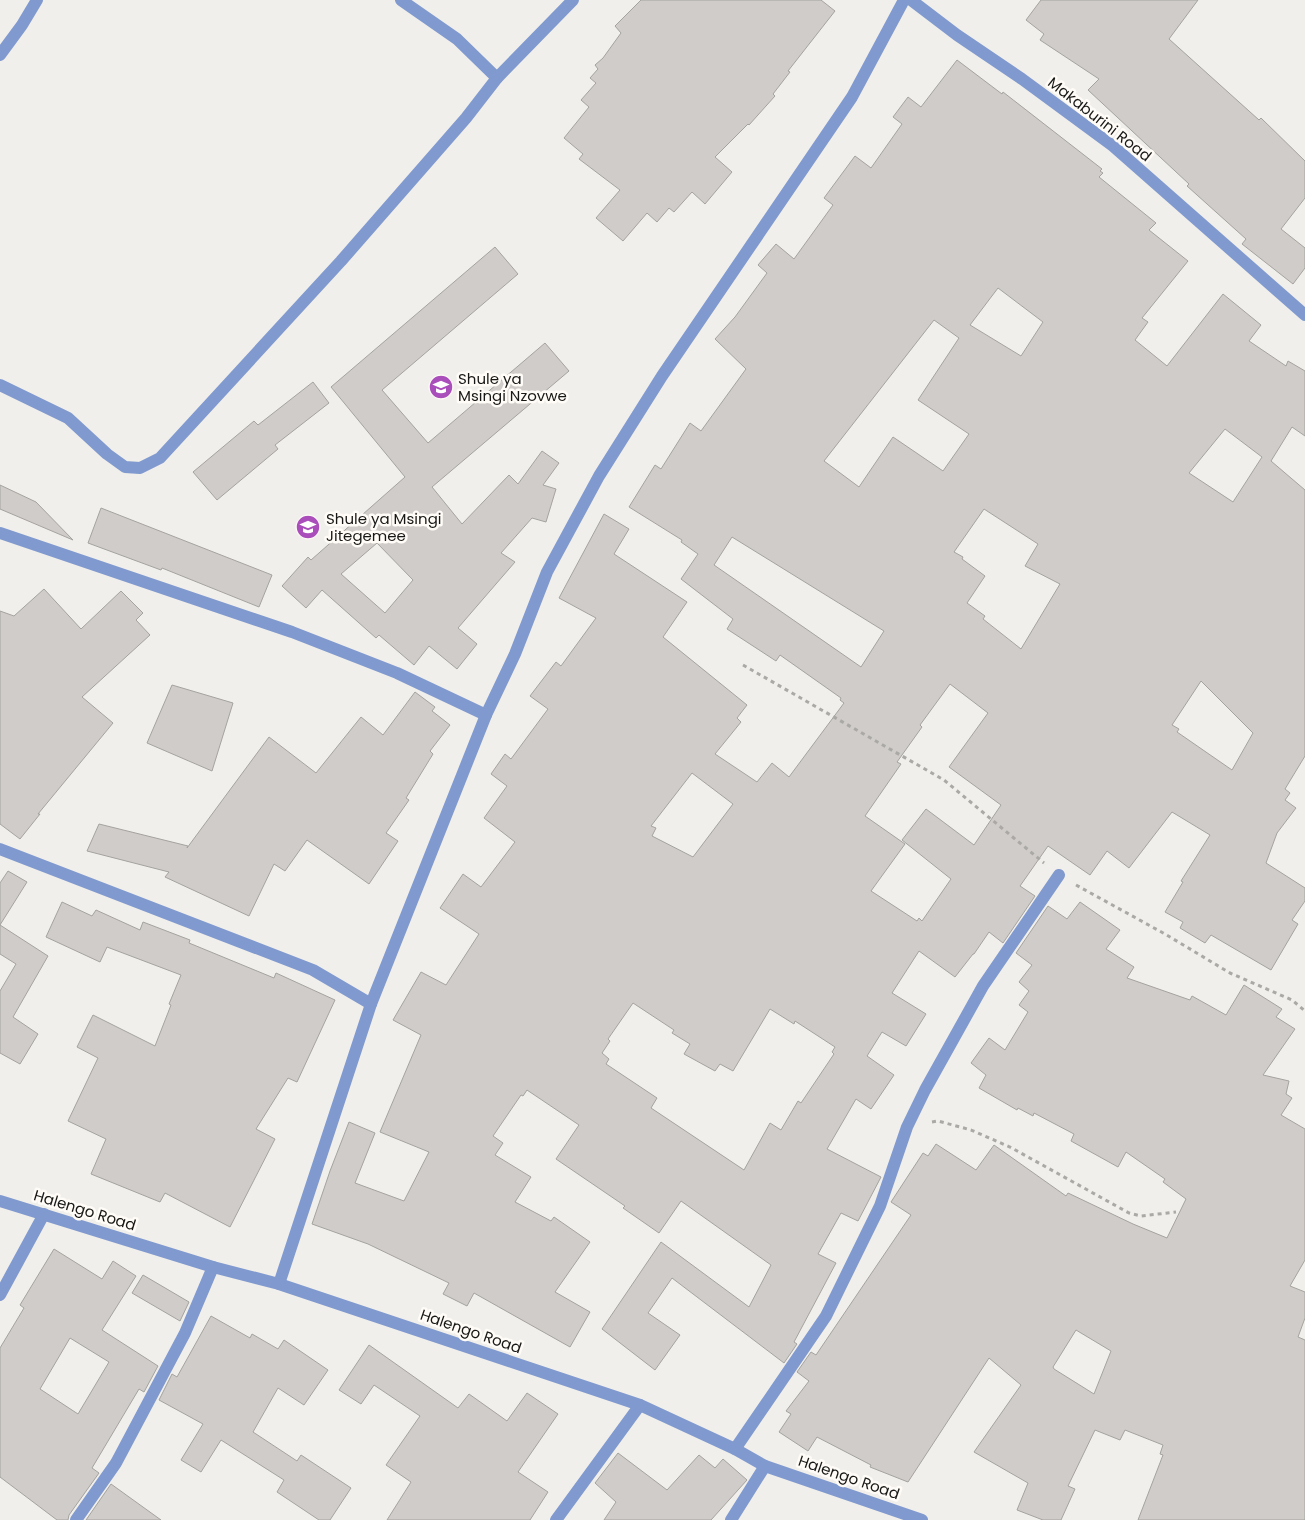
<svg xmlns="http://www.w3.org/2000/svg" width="1305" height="1520" viewBox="0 0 1305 1520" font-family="Poppins,sans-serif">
	<rect width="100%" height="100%" fill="#f1efeb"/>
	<g fill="#cfccc9" stroke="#a5a39f" fill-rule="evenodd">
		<polygon points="641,0 821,0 835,11 788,71 790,72 773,94 775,96 749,125 748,124 715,157 732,172 705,204 692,192 674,212 669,208 657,222 647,213 623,241 596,218 620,190 579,159 583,154 564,138 589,107 581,100 596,83 590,78 598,69 595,65 603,58 621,33 615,26"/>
		<polygon points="1041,0 1198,0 1169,39 1259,120 1261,118 1305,161 1305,198 1281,229 1305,248 1305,268 1293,284 1242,244 1246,239 1187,186 1189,184 1088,90 1099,79 1040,40 1044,34 1026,20"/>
		<path d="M957,60L1002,94L1003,92L1102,169L1100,171L1103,173L1099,177L1156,223L1149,230L1188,261L1142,318L1148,322L1135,340L1167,366L1223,294L1261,325L1249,341L1286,366L1288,361L1305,371V436L1292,427L1271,461L1305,490V756L1285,789L1290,793L1285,800L1296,808L1277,833L1266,863L1305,888V901L1292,920L1298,924L1271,970L1211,935L1205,943L1180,928L1183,922L1165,912L1183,882L1181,881L1210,835L1172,812L1129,868L1107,851L1090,875L1048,846L1020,886L1035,896L1003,943L989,932L974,954H973L955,977L919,951L892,993L926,1014L906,1046L882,1032L867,1056L894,1075L871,1109L856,1099L827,1149L881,1177L858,1221L841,1213L818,1254L836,1263L794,1342L797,1344L784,1363L672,1278L648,1313L680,1335L655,1370L602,1329L661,1242L749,1307L771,1265L681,1201L659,1233L623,1208L625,1206L556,1159L579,1125L527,1090L523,1096L521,1095L493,1136L503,1143L495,1155L531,1177L515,1202L551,1221L554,1217L590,1242L555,1292L590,1312L570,1347L474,1293L467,1306L443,1294L449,1283L368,1244L312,1224L330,1171L349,1122L375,1133L355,1183L404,1201L429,1152L380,1132L421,1035L393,1020L421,972L446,985L479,934L440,908L463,874L481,887L515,842L484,818L507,786L491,774L505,754L511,759L548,709L530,696L556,662L561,666L596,618L559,598L604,514L629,529L614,554L687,602L663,637L747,705L737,718L741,722L715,754L757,782L772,763L789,777L844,703L840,700L841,698L780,655L776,661L727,629L733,619L681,579L698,554L681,542L682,540L629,507L655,465L661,469L690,423L701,431L746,369L715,339L735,317L767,273L758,265L776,244L794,259L833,205L824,198L855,156L871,168L902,124L893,117L908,97L921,107ZM998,288L1043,322L1021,356L970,325ZM934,320L959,338L918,400L969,434L943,471L893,437L859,487L824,461ZM1225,429L1262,457L1233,502L1189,473ZM984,509L1038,544L1025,566L1060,584L1021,649L983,619L985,616L967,603L985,576L962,559L963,557L954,552ZM732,537L884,631L861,667L714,565ZM1201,681L1253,733L1232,770L1177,732L1179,729L1172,725ZM950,684L988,713L949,767L1001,805L974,845L926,809L902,840L951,879L922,921L919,918L917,921L871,891L905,844L865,816L901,764L897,762L922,727L920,725ZM692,773L733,804L693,857L652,836L656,828L651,826ZM633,1003L674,1030L672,1033L690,1044L684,1054L715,1071L720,1064L733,1071L770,1009L794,1024L795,1021L835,1047L832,1052L834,1054L801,1103L798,1101L781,1130L770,1123L744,1170L651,1108L657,1098L606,1064L609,1059L602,1053L610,1041L608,1039Z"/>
		<path d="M495,247L518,274L382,390L428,443L545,343L569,371L432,487L462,524L509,475L518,484L542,451L559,463L543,485L556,489L546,522L532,518L501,553L515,562L458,628L477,644L457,669L429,646L414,665L379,635L376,638L322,590L306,608L282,586L308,557L311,560L405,477L331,387ZM377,543L413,580L385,613L341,574Z"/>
		<polygon points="313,382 329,403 275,445 278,449 217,500 193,472 254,421 258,425"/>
		<polygon points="0,485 36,502 73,540 0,509"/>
		<polygon points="101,508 272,575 259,607 162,568 161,570 88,543"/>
		<polygon points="44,589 81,629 121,591 143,613 136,620 150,635 82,697 113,723 38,814 40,814 20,839 0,824 0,611 14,616"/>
		<polygon points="172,685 233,703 212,771 147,743"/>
		<polygon points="415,692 435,707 432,711 450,725 430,751 433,754 406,798 409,800 386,833 398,841 369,884 307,840 285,871 274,864 249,916 165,877 169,872 87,851 99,824 188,846 187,848 269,737 316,773 361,717 383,735"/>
		<polygon points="8,871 27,882 0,925 48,956 13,1017 38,1034 20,1064 0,1053 0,991 16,964 0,954 0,883"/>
		<polygon points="62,902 92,916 96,910 140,930 143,922 190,940 189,943 274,978 276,973 335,1000 297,1082 288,1078 256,1129 275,1139 230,1227 165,1193 160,1202 91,1174 106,1139 68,1121 98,1058 77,1047 93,1015 155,1046 171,1005 169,1004 181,975 107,947 100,962 46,937"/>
		<path d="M1080,902L1120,930L1106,949L1134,967L1127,978L1190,1000L1192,996L1226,1015L1244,985L1282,1009L1276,1017L1295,1029L1263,1075L1289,1081L1286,1094L1292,1098L1281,1115L1305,1129V1260L1290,1286L1305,1292V1318L1298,1337L1305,1340V1520H1138L1163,1455L1160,1454L1163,1445L1125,1430L1120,1440L1095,1430L1068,1486L1075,1489L1061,1520H1043L1017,1510L1028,1483L974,1452L1021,1385L989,1358L908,1482L870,1467L871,1465L817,1437L808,1451L779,1432L791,1414L786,1411L809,1381L797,1372L811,1352L816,1355L911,1215L891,1202L923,1153L928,1156L936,1144L976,1170L994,1145L1066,1196L1068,1193L1133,1224L1167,1238L1186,1199L1163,1182L1165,1179L1126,1152L1118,1167L1071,1141L1074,1134L1034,1113L1033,1116L1018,1108L1017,1110L979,1088L986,1075L971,1063L989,1038L1005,1050L1028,1012L1019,1005L1029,991L1019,982L1032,965L1016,953L1048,906L1067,919ZM1076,1330L1111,1351L1094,1394L1054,1369L1053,1367Z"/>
		<path d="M54,1249L102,1279L113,1261L136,1276L102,1330L158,1366L144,1392L139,1389L92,1468L99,1473L69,1515L68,1520H57L0,1477V1348L24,1308L20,1305ZM70,1338L109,1362L78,1414L40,1389Z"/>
		<polygon points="143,1275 189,1302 180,1321 132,1293"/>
		<polygon points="211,1316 250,1338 252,1334 278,1349 284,1340 328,1370 304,1405 278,1388 253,1432 297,1461 301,1455 351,1488 330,1520 319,1520 277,1492 284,1480 221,1440 201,1472 181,1460 203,1424 159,1400 172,1374 177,1377"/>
		<polygon points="369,1345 458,1408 469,1394 507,1421 527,1393 558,1414 518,1472 548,1492 530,1520 387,1520 411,1482 386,1465 420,1416 374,1385 361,1404 339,1390"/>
		<polygon points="618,1453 667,1490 699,1455 715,1468 723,1459 747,1480 711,1520 604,1520 616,1502 595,1483"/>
		<polygon points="111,1484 161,1520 86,1520"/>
	</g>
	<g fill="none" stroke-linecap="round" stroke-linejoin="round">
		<g stroke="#aaa9a6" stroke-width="3" stroke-dasharray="4 4" stroke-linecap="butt">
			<polyline points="743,665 944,780 1044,863"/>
			<polyline points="1076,885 1165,934 1230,973 1292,1000 1305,1011"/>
			<polyline points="932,1122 938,1121 971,1130 1010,1147 1129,1213 1141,1216 1176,1212"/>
		</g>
		<g stroke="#809acf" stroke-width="12">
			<polyline points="401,0 457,39 497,78"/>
			<polyline points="911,0 957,35 1022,79 1113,146 1305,315"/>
			<polyline points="0,55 22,25 37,0"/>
			<polyline points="0,385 68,418 107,454 125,467 140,468 160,458 341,261 466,118 497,78 573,0"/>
			<polyline points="0,533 292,632 397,673 486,715"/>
			<polyline points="0,849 313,970 371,1004"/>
			<polyline points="279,1284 371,1004 486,715 515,654 547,572 599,476 662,376 852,97 904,0"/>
			<polyline points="0,1295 44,1214"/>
			<polyline points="735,1449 826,1316 880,1206 907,1127 925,1090 983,986 1059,875"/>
			<polyline points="76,1520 116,1463 185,1333 213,1267"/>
			<polyline points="556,1520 640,1405"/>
			<polyline points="731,1520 765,1466"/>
		</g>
		<polyline stroke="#809acf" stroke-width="12" points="0,1201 213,1267 279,1284 640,1405 735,1449 765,1466 922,1520"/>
	</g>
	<defs>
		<g id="school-disc" transform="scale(1.25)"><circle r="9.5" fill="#a94eba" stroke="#fffcf8"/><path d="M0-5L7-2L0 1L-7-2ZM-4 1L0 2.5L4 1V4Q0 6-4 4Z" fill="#fff"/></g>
	</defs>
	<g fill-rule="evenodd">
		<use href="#school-disc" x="441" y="387"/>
		<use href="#school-disc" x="308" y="527"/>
	</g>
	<g text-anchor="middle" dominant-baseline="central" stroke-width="5" stroke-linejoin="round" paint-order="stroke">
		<g font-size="15" fill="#171715" stroke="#fffcf8">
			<text transform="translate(1100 119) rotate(38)">Makaburini Road</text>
			<text transform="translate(85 1210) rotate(17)">Halengo Road</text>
			<text transform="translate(471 1331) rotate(19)">Halengo Road</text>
			<text transform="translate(849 1477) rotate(19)">Halengo Road</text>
		</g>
		<g font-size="15" fill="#171715" stroke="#fffcf8" text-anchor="start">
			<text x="458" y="378">Shule ya<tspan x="458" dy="17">Msingi Nzovwe</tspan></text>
			<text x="326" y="518">Shule ya Msingi<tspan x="326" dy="17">Jitegemee</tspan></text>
		</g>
	</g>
</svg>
